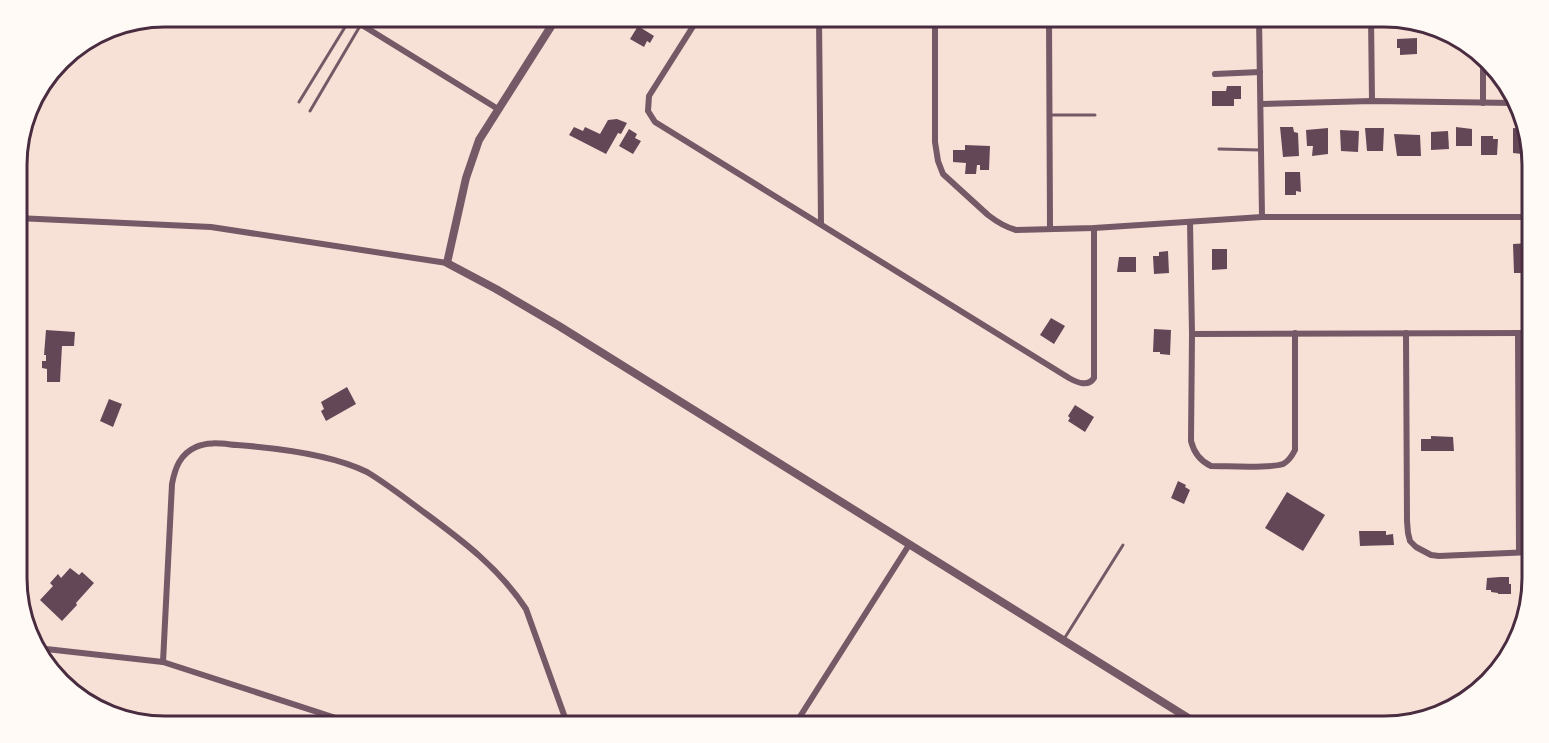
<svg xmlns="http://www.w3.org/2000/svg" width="1549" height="743" viewBox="0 0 1549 743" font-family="'Open Sans',sans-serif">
	<rect width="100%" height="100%" fill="#f7e1d7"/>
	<g fill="#644757">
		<polygon points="1391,18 1416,24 1416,26 1391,27"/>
		<polygon points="638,26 654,36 650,43 647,41 644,47 630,39"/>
		<polygon points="1417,38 1417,54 1400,55 1400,48 1397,48 1397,39"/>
		<polygon points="1494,71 1507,82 1509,87 1501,87 1502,80 1496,80"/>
		<polygon points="1227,86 1241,86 1241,99 1234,99 1234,106 1212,106 1212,91 1226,91"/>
		<polygon points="617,119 627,123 621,134 618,133 606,154 569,135 574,127 583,131 585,127 600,134 608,120"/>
		<polygon points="1280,127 1293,127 1294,132 1298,133 1299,156 1283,157"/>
		<polygon points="1456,127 1472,129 1472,146 1456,146"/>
		<polygon points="1328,128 1328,154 1312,156 1313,146 1307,146 1306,130"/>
		<polygon points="1365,128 1384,128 1383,151 1367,151"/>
		<polygon points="1513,128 1525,129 1531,146 1531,155 1513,153"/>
		<polygon points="629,129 637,134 635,138 641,141 633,154 619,146"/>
		<polygon points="1340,130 1359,131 1358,152 1341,151"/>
		<polygon points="1448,131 1449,149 1431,150 1431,132"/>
		<polygon points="1394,134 1420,135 1421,156 1397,156"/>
		<polygon points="1481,136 1493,136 1493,139 1498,139 1497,155 1481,155"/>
		<polygon points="965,145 990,146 989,170 980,170 980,165 977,165 976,174 965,174 966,163 953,162 953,150 965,150"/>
		<polygon points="1285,172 1300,172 1301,192 1296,191 1296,195 1285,195"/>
		<polygon points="1528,243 1529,266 1523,266 1523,273 1514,273 1513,244"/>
		<polygon points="1212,249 1227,249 1227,269 1212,270"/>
		<polygon points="1168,251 1169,273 1154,274 1153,256 1159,256 1159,252"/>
		<polygon points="1119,257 1136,257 1136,272 1117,272"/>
		<polygon points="1051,318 1065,326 1054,344 1040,335"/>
		<polygon points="1154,329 1171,330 1170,355 1160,354 1160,352 1153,352"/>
		<polygon points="46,330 75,332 74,346 62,346 60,382 47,382 47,369 42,368 42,361 46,361 46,355 44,355"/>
		<rect x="1529" y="353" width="3" height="16"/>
		<polygon points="347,387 356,404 326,421 321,411 324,409 321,402"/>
		<polygon points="109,399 122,404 113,427 100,421"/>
		<polygon points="1075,405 1094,417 1085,432 1068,421 1070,418 1068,416"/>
		<polygon points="1431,436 1453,437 1454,451 1421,451 1421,439 1431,439"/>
		<polygon points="1178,481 1186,485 1185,487 1190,490 1184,504 1171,498"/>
		<polygon points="1287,492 1325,515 1303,551 1265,528"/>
		<polygon points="1359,531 1386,531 1386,535 1393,534 1394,545 1360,546"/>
		<polygon points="70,568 79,575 82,572 94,583 76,603 77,605 62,621 40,600 53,586 50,583 58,574 61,578"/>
		<polygon points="1500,577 1509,577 1509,584 1511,584 1511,594 1498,594 1498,593 1491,592 1491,590 1486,590 1487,578"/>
		<polygon points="640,721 641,724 647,722 648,726 629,726 629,723"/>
	</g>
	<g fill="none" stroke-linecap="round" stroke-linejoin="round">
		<g stroke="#755966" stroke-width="3">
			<polyline points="299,102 350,19"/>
			<polyline points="310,111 360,26"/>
			<polyline points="1051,115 1095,115"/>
			<polyline points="1219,149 1260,150"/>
			<polyline points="1064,639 1123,545"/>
		</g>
		<g stroke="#755966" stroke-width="6">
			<polyline points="349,17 498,109"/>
			<path d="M699,17L649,96L648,111L655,122L1069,378C1078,383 1088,387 1094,378V228"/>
			<polyline points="819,17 821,224"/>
			<path d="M935,17V142L938,161L943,174L988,215C997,222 1005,227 1016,230L1094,228L1262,217H1531"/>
			<polyline points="1049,17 1050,228"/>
			<polyline points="1259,17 1262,217"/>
			<polyline points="1371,17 1372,101"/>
			<polyline points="1483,60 1483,103"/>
			<polyline points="1215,74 1260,72"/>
			<polyline points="1261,104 1372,101 1515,103"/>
			<polyline points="17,218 211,227 447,263"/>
			<polyline points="1190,222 1192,334 1532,333"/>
			<polyline points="1406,333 1407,521 1408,533 1410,541 1416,547 1431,555 1439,556 1532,552"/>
			<polyline points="1518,333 1519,552"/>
			<path d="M1192,334L1191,441C1194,453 1200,461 1211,466C1228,466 1269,469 1283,464C1289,461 1292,456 1295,450V333"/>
			<polyline points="38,646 46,649 163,662 342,720 361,725 389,726"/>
			<path d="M163,662L172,484C175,468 180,454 196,447C208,441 224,444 237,445C277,448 331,454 367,472C387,484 406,499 425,513C463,541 499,568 526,609L568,726"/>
			<polyline points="794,726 909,545"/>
		</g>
		<polyline stroke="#755966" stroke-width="8" points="557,17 479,140 466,178 447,263 496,289 559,326 1201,726"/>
	</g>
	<path d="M0 0H1549V743H0ZM165 27H1384A138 138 0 0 1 1522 165V578A138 138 0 0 1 1384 716H165A138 138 0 0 1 27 578V165A138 138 0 0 1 165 27Z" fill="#fffaf5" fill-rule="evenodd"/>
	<path fill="none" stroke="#4a2c40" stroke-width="3" d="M165 27H1384A138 138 0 0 1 1522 165V578A138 138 0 0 1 1384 716H165A138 138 0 0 1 27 578V165A138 138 0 0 1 165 27Z"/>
</svg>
